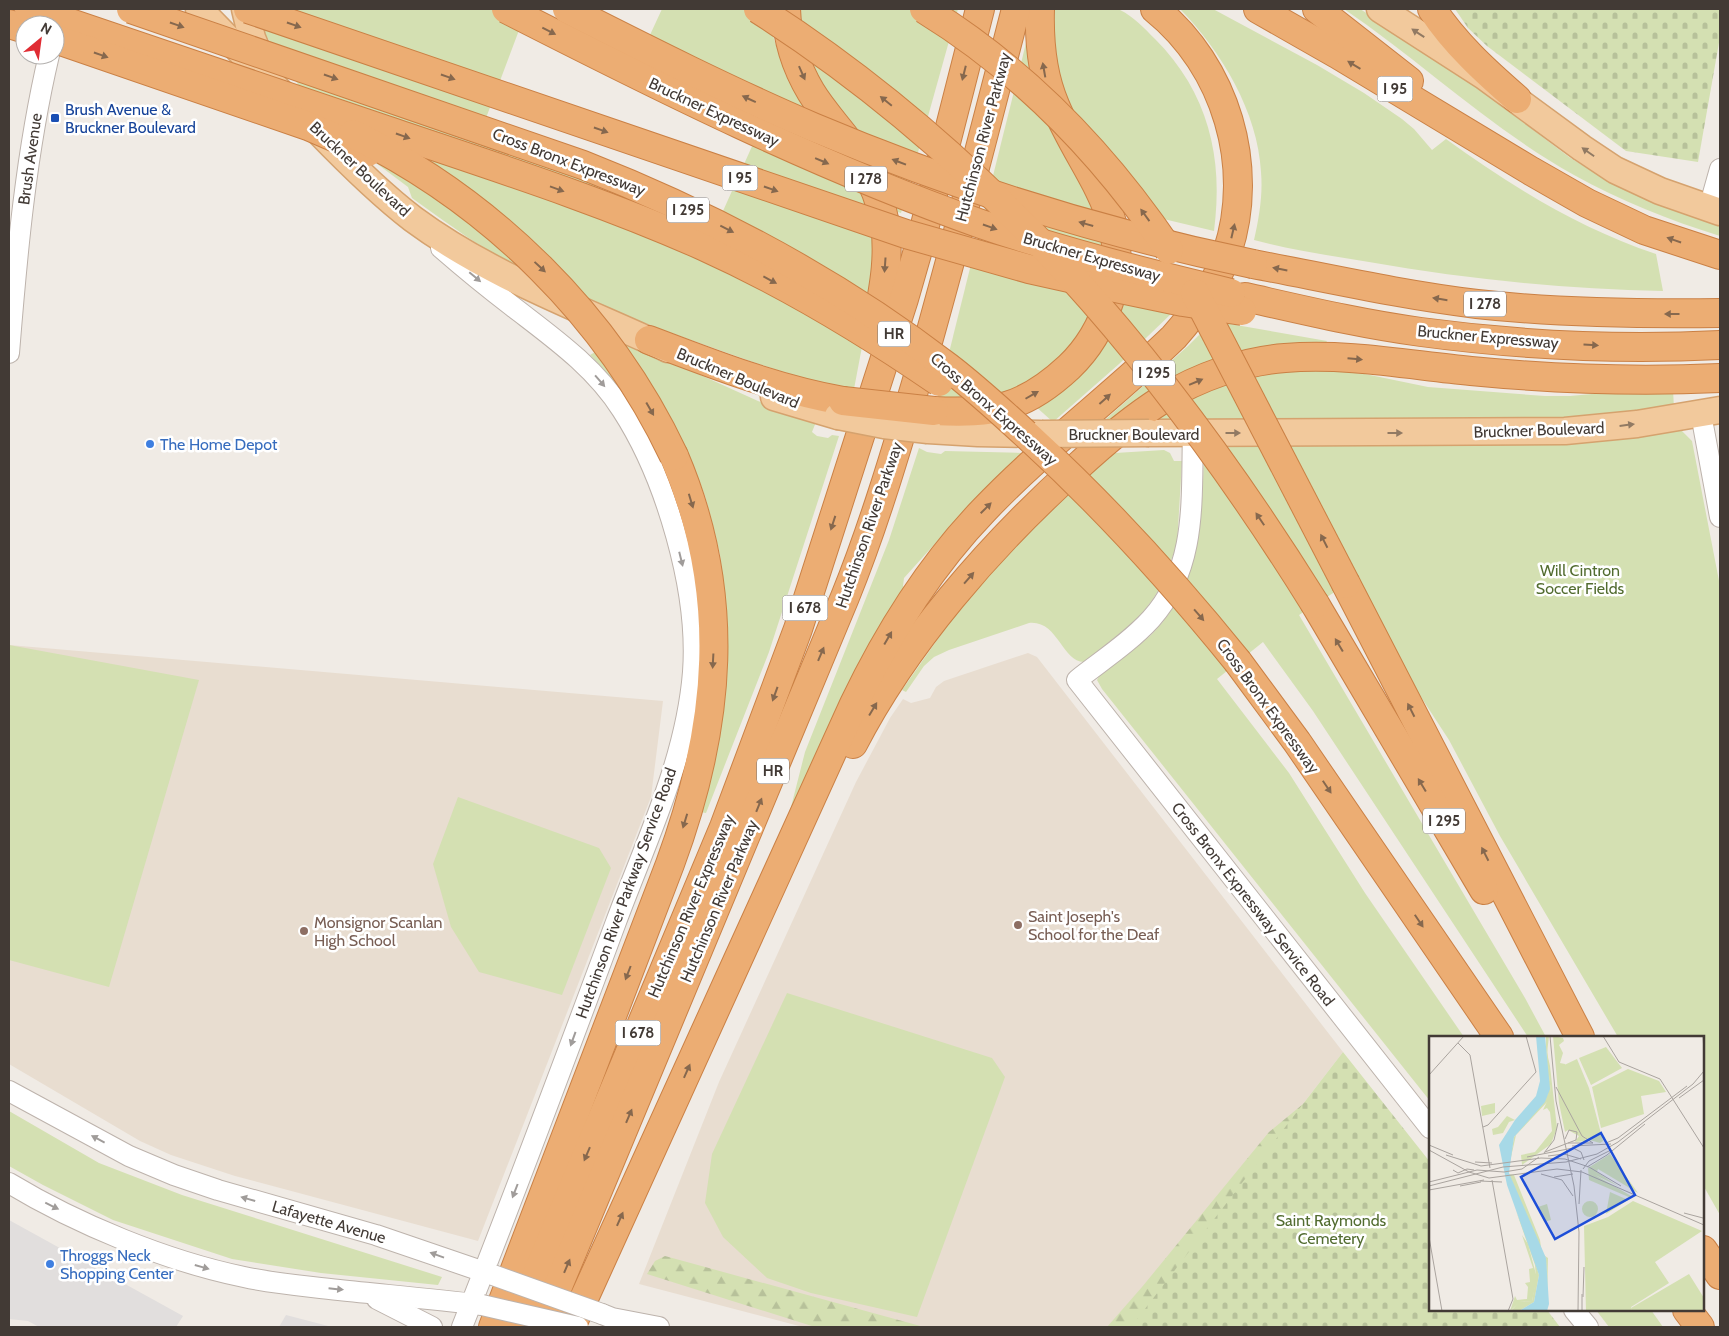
<svg xmlns="http://www.w3.org/2000/svg" width="1729" height="1336" viewBox="0 0 1729 1336" font-family="Cabin,sans-serif">
	<defs>
		<pattern id="forest-firs" width="22" height="20" patternUnits="userSpaceOnUse" patternTransform="scale(1.25)"><rect width="22" height="20" fill="#d4e0b2"/><path d="M5 1l3.5 6h-7zM16 11l3.5 6h-7z" fill="#b7c19a"/></pattern>
		<pattern id="cemetery-stones" width="16" height="16" patternUnits="userSpaceOnUse" patternTransform="scale(1.25)"><rect width="16" height="16" fill="#d4e0b2"/><path d="M2 7V4a2 2 0 0 1 4 0v3zM10 15v-3a2 2 0 0 1 4 0v3z" fill="#b7c19a"/></pattern>
	</defs>
	<rect width="100%" height="100%" fill="#f0ebe5"/>
	<g fill="#e8ddd0">
		<polygon points="9,645 663,701 651,797 478,1241 235,1176 171,1155 140,1141 9,1064"/>
		<polygon points="1028,653 1037,657 1343,1052 1131,1327 803,1327 639,1284 719,1082 856,782 890,718 903,699 911,703 930,698 936,687 944,681"/>
	</g>
	<g fill="#d4e0b2">
		<path d="M256,9H527L483,126L723,211L762,124L637,63L662,9H771L773,36L786,75L801,101L850,166L871,215L875,278L854,389C801,380 752,362 702,344C641,322 578,299 520,269C482,249 447,223 412,198L408,187L324,124L263,31Z"/>
		<polygon points="799,9 958,9 901,213 894,211 812,66 802,33"/>
		<path d="M1048,9C1060,9 1112,6 1120,10C1133,16 1145,29 1155,39C1208,92 1224,158 1214,231L1130,211L1073,119L1046,39Z"/>
		<path d="M1180,9H1213L1317,65L1364,93L1402,119L1414,129L1432,150L1446,139C1511,186 1580,229 1656,254L1663,291C1564,289 1466,279 1369,262C1331,256 1292,250 1254,240C1259,218 1263,195 1261,172C1258,112 1221,51 1180,9Z"/>
		<path d="M1344,9H1360L1415,43L1466,79L1569,157L1611,183L1650,200L1720,224V236C1669,220 1621,201 1574,175C1491,129 1422,62 1344,9Z"/>
		<polygon points="1030,27 1101,217 1104,281 1083,332 1051,368 1008,394 937,401"/>
		<polygon points="1127,301 1174,311 1119,364 1053,422 1034,405 1119,307"/>
		<polygon points="1213,321 1327,341 1325,344 1110,423 1106,419 1188,346"/>
		<path d="M619,338L758,401L816,422L812,432L817,436L828,438L832,435L839,436L769,652L706,813L700,812L718,728L727,623L720,555L713,526L705,496L687,450L661,462C642,423 621,386 590,355Z"/>
		<path d="M1328,370L1365,374L1428,387L1545,396H1570L1624,391L1673,389L1674,409L1571,420L1155,422C1211,378 1258,371 1328,370Z"/>
		<path d="M1678,427L1692,441L1720,586V1215L1703,1185V1037H1618L1500,836L1449,740L1419,694L1358,577L1299,615L1525,998L1546,1037H1528L1313,711L1263,642L1217,679L1289,773L1365,893L1464,1037H1430V1101L1102,689L1097,680L1099,676C1116,663 1134,650 1150,636C1200,588 1202,519 1204,454L1219,445Z"/>
		<polygon points="919,448 927,452 941,454 945,451 1023,453 976,498 904,578 903,586 906,589 858,671 790,811 805,752 889,540"/>
		<path d="M1164,450L1170,453L1174,461H1182L1177,545L1161,586L1153,599L1137,620L1084,662C1062,662 1058,620 1029,623L949,650L934,657L924,666L906,692L902,690L949,623L1008,552L1044,515L1115,453Z"/>
		<polygon points="9,645 199,680 109,987 9,960"/>
		<polygon points="458,797 599,848 611,868 562,995 479,972 451,927 433,864"/>
		<polygon points="787,993 992,1058 1005,1077 917,1317 811,1293 767,1278 723,1237 705,1203 712,1154"/>
		<polygon points="9,1111 99,1163 182,1195 442,1277 438,1285 321,1273 232,1259 113,1220 43,1185 9,1166"/>
		<polygon points="1596,1310 1651,1310 1663,1327 1609,1327"/>
	</g>
	<g fill="url(#forest-firs)">
		<polygon points="1331,1081 1142,1327 1107,1327 1142,1287 1269,1132"/>
		<polygon points="665,1256 924,1327 815,1327 647,1274 655,1261"/>
	</g>
	<g fill="url(#cemetery-stones)">
		<polygon points="1455,9 1720,9 1720,37 1698,162 1626,151 1487,46 1468,28"/>
		<polygon points="1343,1052 1430,1162 1430,1310 1547,1310 1560,1327 1131,1327"/>
	</g>
	<g fill="#e1dedd">
		<polygon points="9,1220 183,1316 176,1327 39,1327 28,1321 9,1319"/>
		<polygon points="286,1315 332,1327 279,1327"/>
	</g>
	<g fill="none" stroke-linecap="round" stroke-linejoin="round">
		<g stroke="#bdb3ac" stroke-width="22">
			<g id="minor">
				<polyline points="1709,208 1720,169"/>
				<path d="M441,248C464,268 487,287 512,306C552,337 594,366 622,410C666,478 699,591 693,672C686,760 646,841 616,922C566,1057 515,1193 462,1327"/>
				<path d="M9,353C17,253 26,153 49,55"/>
				<polyline points="1701,414 1720,517"/>
				<path d="M1193,433C1191,498 1198,567 1151,619C1129,643 1101,661 1077,680L1430,1128"/>
				<polyline points="9,1091 129,1156 174,1175 218,1190 376,1235 493,1275"/>
				<path d="M9,1183C77,1224 166,1261 244,1277C275,1284 307,1286 339,1290C386,1295 434,1299 482,1305"/>
				<polyline points="377,1299 432,1327"/>
				<polyline points="1574,1310 1588,1327"/>
				<polyline points="602,1314 612,1318 659,1327"/>
			</g>
		</g>
		<g stroke="#d5a26e" stroke-width="29">
			<g id="major">
				<polyline points="199,9 286,98"/>
				<polyline points="245,9 252,38 265,69"/>
				<polyline points="1380,9 1484,76 1582,148 1615,170 1660,191 1720,212"/>
				<path d="M318,131C348,162 379,193 413,219C490,276 582,309 668,349"/>
				<polyline points="774,397 838,416"/>
				<polyline points="928,430 978,433 1040,434"/>
				<polyline points="1149,433 1565,431 1637,424 1720,410"/>
			</g>
		</g>
		<g stroke="#ca8045" stroke-width="30">
			<g id="highway">
				<path d="M786,9C787,38 796,67 811,92C822,110 836,125 848,141C862,161 875,186 882,210C893,252 882,297 874,338"/>
				<polyline points="1258,9 1337,54 1531,171 1587,203 1644,230 1720,255"/>
				<polyline points="1317,9 1409,81"/>
				<path d="M1432,9C1455,44 1486,72 1517,99"/>
				<polyline points="9,24 25,29"/>
				<path d="M1253,264C1327,278 1402,295 1477,304C1558,313 1639,314 1720,313"/>
				<path d="M1245,297C1303,310 1361,324 1421,332C1518,345 1622,350 1720,345"/>
				<path d="M649,340C712,364 776,389 843,401"/>
				<path d="M934,411C993,414 1024,409 1069,367C1089,348 1102,325 1110,299C1135,217 1084,175 1055,105C1042,75 1039,42 1040,9"/>
				<polyline points="1346,584 1580,1037"/>
				<polyline points="1315,604 1484,890"/>
				<polyline points="1238,662 1297,742 1499,1037"/>
				<path d="M853,744C905,643 990,546 1074,470C1101,445 1131,419 1163,399C1198,377 1244,361 1285,358C1347,353 1409,365 1471,371C1554,379 1637,382 1720,378"/>
				<polyline points="1703,1250 1720,1275"/>
				<polyline points="1687,1310 1700,1327"/>
				<path d="M493,1327L670,864C721,726 733,594 674,456"/>
				<polyline points="515,1327 724,827 798,629 904,299 924,229 980,9"/>
				<path d="M541,1327L845,597C875,523 897,447 920,370C954,251 985,130 1016,9"/>
				<path d="M571,1327L854,704C888,633 929,567 984,510C1043,448 1113,396 1174,337C1196,312 1216,285 1227,253C1256,167 1226,66 1155,9"/>
			</g>
		</g>
		<use href="#minor" stroke="#fff" stroke-width="20"/>
		<use href="#major" stroke="#f2c99c" stroke-width="26"/>
		<use href="#highway" stroke="#ecad73" stroke-width="28"/>
		<g stroke="#bdb3ac" stroke-width="22" stroke-linecap="butt">
			<g id="minor-bridge">
				<polyline points="493,1275 602,1314"/>
				<polyline points="482,1305 578,1327"/>
			</g>
		</g>
		<g stroke="#d5a26e" stroke-width="29" stroke-linecap="butt">
			<g id="major-bridge">
				<polyline points="838,416 884,425 928,430"/>
				<polyline points="1042,434 1149,433"/>
			</g>
		</g>
		<g stroke="#ca8045" stroke-width="30" stroke-linecap="butt">
			<g id="highway-bridge">
				<path d="M29,9C148,49 267,90 386,130C492,166 600,200 703,246C785,283 865,331 939,382"/>
				<path d="M131,9L583,165C713,216 837,282 948,367C978,390 1006,416 1033,441C1107,509 1175,584 1238,662"/>
				<polyline points="248,9 906,234 1029,269 1092,283 1183,302 1242,311"/>
				<path d="M506,9C661,88 817,166 981,224C1063,252 1147,273 1231,293"/>
				<path d="M567,9C648,50 729,91 813,127C955,187 1102,233 1253,264"/>
				<path d="M758,9C994,160 1168,368 1315,604"/>
				<path d="M924,9C1023,70 1104,154 1169,250"/>
				<polyline points="55,39 308,126 368,152"/>
				<path d="M353,134C491,202 608,316 674,456"/>
				<polyline points="1195,293 1346,584"/>
				<polyline points="843,401 934,411"/>
			</g>
		</g>
		<use href="#minor-bridge" stroke="#fff" stroke-width="20"/>
		<use href="#major-bridge" stroke="#f2c99c" stroke-width="26"/>
		<use href="#highway-bridge" stroke="#ecad73" stroke-width="28"/>
	</g>
	<defs><path id="oneway-solid" d="M-6-.8H1V-3.2L6.5 0L1 3.2V.8H-6Z" transform="scale(1.25)"/></defs>
	<g fill="#86684e">
		<use href="#oneway-solid" transform="translate(177 25) rotate(19)"/>
		<use href="#oneway-solid" transform="translate(294 25) rotate(19)"/>
		<use href="#oneway-solid" transform="translate(549 31) rotate(27)"/>
		<use href="#oneway-solid" transform="translate(101 55) rotate(19)"/>
		<use href="#oneway-solid" transform="translate(1354 65) rotate(-149)"/>
		<use href="#oneway-solid" transform="translate(1044 70) rotate(-100)"/>
		<use href="#oneway-solid" transform="translate(802 73) rotate(66)"/>
		<use href="#oneway-solid" transform="translate(964 73) rotate(104)"/>
		<use href="#oneway-solid" transform="translate(331 77) rotate(19)"/>
		<use href="#oneway-solid" transform="translate(448 77) rotate(19)"/>
		<use href="#oneway-solid" transform="translate(749 99) rotate(-155)"/>
		<use href="#oneway-solid" transform="translate(886 101) rotate(-141)"/>
		<use href="#oneway-solid" transform="translate(601 130) rotate(19)"/>
		<use href="#oneway-solid" transform="translate(403 136) rotate(19)"/>
		<use href="#oneway-solid" transform="translate(822 161) rotate(23)"/>
		<use href="#oneway-solid" transform="translate(899 162) rotate(-159)"/>
		<use href="#oneway-solid" transform="translate(557 189) rotate(20)"/>
		<use href="#oneway-solid" transform="translate(771 189) rotate(19)"/>
		<use href="#oneway-solid" transform="translate(1145 215) rotate(-126)"/>
		<use href="#oneway-solid" transform="translate(1086 224) rotate(-164)"/>
		<use href="#oneway-solid" transform="translate(990 227) rotate(19)"/>
		<use href="#oneway-solid" transform="translate(727 229) rotate(27)"/>
		<use href="#oneway-solid" transform="translate(1233 231) rotate(-77)"/>
		<use href="#oneway-solid" transform="translate(1674 240) rotate(-161)"/>
		<use href="#oneway-solid" transform="translate(885 265) rotate(94)"/>
		<use href="#oneway-solid" transform="translate(540 267) rotate(43)"/>
		<use href="#oneway-solid" transform="translate(1280 269) rotate(-169)"/>
		<use href="#oneway-solid" transform="translate(770 280) rotate(28)"/>
		<use href="#oneway-solid" transform="translate(1440 299) rotate(-171)"/>
		<use href="#oneway-solid" transform="translate(1672 314) rotate(-180)"/>
		<use href="#oneway-solid" transform="translate(1591 345) rotate(3)"/>
		<use href="#oneway-solid" transform="translate(1355 359) rotate(5)"/>
		<use href="#oneway-solid" transform="translate(1196 382) rotate(-23)"/>
		<use href="#oneway-solid" transform="translate(1032 395) rotate(-30)"/>
		<use href="#oneway-solid" transform="translate(1105 399) rotate(-42)"/>
		<use href="#oneway-solid" transform="translate(650 409) rotate(60)"/>
		<use href="#oneway-solid" transform="translate(691 501) rotate(73)"/>
		<use href="#oneway-solid" transform="translate(986 508) rotate(-45)"/>
		<use href="#oneway-solid" transform="translate(1260 519) rotate(-124)"/>
		<use href="#oneway-solid" transform="translate(833 523) rotate(108)"/>
		<use href="#oneway-solid" transform="translate(1324 541) rotate(-117)"/>
		<use href="#oneway-solid" transform="translate(969 578) rotate(-49)"/>
		<use href="#oneway-solid" transform="translate(1199 615) rotate(49)"/>
		<use href="#oneway-solid" transform="translate(888 638) rotate(-60)"/>
		<use href="#oneway-solid" transform="translate(1339 645) rotate(-121)"/>
		<use href="#oneway-solid" transform="translate(821 654) rotate(-67)"/>
		<use href="#oneway-solid" transform="translate(713 661) rotate(93)"/>
		<use href="#oneway-solid" transform="translate(775 694) rotate(110)"/>
		<use href="#oneway-solid" transform="translate(873 709) rotate(-59)"/>
		<use href="#oneway-solid" transform="translate(1411 710) rotate(-117)"/>
		<use href="#oneway-solid" transform="translate(1422 785) rotate(-121)"/>
		<use href="#oneway-solid" transform="translate(1327 787) rotate(56)"/>
		<use href="#oneway-solid" transform="translate(759 805) rotate(-68)"/>
		<use href="#oneway-solid" transform="translate(685 821) rotate(107)"/>
		<use href="#oneway-solid" transform="translate(1485 854) rotate(-117)"/>
		<use href="#oneway-solid" transform="translate(1419 921) rotate(56)"/>
		<use href="#oneway-solid" transform="translate(628 973) rotate(111)"/>
		<use href="#oneway-solid" transform="translate(687 1071) rotate(-66)"/>
		<use href="#oneway-solid" transform="translate(629 1116) rotate(-67)"/>
		<use href="#oneway-solid" transform="translate(587 1154) rotate(113)"/>
		<use href="#oneway-solid" transform="translate(620 1219) rotate(-66)"/>
		<use href="#oneway-solid" transform="translate(567 1266) rotate(-67)"/>
	</g>
	<g fill="#917a63">
		<use href="#oneway-solid" transform="translate(1418 33) rotate(-147)"/>
		<use href="#oneway-solid" transform="translate(1588 152) rotate(-145)"/>
		<use href="#oneway-solid" transform="translate(1627 425) rotate(-7)"/>
		<use href="#oneway-solid" transform="translate(1233 433)"/>
		<use href="#oneway-solid" transform="translate(1395 433)"/>
	</g>
	<g fill="#a09c9a">
		<use href="#oneway-solid" transform="translate(475 277) rotate(40)"/>
		<use href="#oneway-solid" transform="translate(600 381) rotate(49)"/>
		<use href="#oneway-solid" transform="translate(681 559) rotate(76)"/>
		<use href="#oneway-solid" transform="translate(573 1039) rotate(110)"/>
		<use href="#oneway-solid" transform="translate(98 1139) rotate(-152)"/>
		<use href="#oneway-solid" transform="translate(515 1191) rotate(111)"/>
		<use href="#oneway-solid" transform="translate(248 1199) rotate(-164)"/>
		<use href="#oneway-solid" transform="translate(52 1206) rotate(26)"/>
		<use href="#oneway-solid" transform="translate(437 1255) rotate(-160)"/>
		<use href="#oneway-solid" transform="translate(202 1267) rotate(16)"/>
		<use href="#oneway-solid" transform="translate(336 1289) rotate(6)"/>
	</g>
	<rect fill="#1a4fb4" stroke="#fff" stroke-width="2" x="50" y="113" width="10" height="10" rx="2.5"/>
	<g fill="#3f7fe0" stroke="#fff" stroke-width="2">
		<circle cx="150" cy="444" r="5"/>
		<circle cx="50" cy="1264" r="5"/>
	</g>
	<g fill="#8d6e63" stroke="#fff" stroke-width="2">
		<circle cx="1018" cy="925" r="5"/>
		<circle cx="304" cy="931" r="5"/>
	</g>
	<g text-anchor="middle" dominant-baseline="central" stroke-width="5" stroke-linejoin="round" paint-order="stroke">
		<g fill="#fff" stroke="#7b7572" stroke-width="1">
			<rect x="1377.5" y="76.5" width="35" height="25" rx="4"/>
			<rect x="722.5" y="165.5" width="35" height="25" rx="4"/>
			<rect x="845" y="166.5" width="42" height="25" rx="4"/>
			<rect x="667" y="197.5" width="42" height="25" rx="4"/>
			<rect x="1464" y="291.5" width="42" height="25" rx="4"/>
			<rect x="878" y="321.5" width="32" height="25" rx="4"/>
			<rect x="1133" y="360.5" width="42" height="25" rx="4"/>
			<rect x="782.5" y="595.5" width="45" height="25" rx="4"/>
			<rect x="757" y="758.5" width="32" height="25" rx="4"/>
			<rect x="1423" y="808.5" width="42" height="25" rx="4"/>
			<rect x="615.5" y="1020.5" width="45" height="25" rx="4"/>
		</g>
		<g font-size="15" font-weight="bold" fill="#423a35">
			<text x="1395" y="89">I 95</text>
			<text x="740" y="178">I 95</text>
			<text x="866" y="179">I 278</text>
			<text x="688" y="210">I 295</text>
			<text x="1485" y="304">I 278</text>
			<text x="894" y="334">HR</text>
			<text x="1154" y="373">I 295</text>
			<text x="805" y="608">I 678</text>
			<text x="773" y="771">HR</text>
			<text x="1444" y="821">I 295</text>
			<text x="638" y="1033">I 678</text>
		</g>
		<g font-size="16" fill="#164399" stroke="#fff" text-anchor="start">
			<text x="65" y="109">Brush Avenue &amp;<tspan x="65" dy="18">Bruckner Boulevard</tspan></text>
		</g>
		<g font-size="16" fill="#423a35" stroke="#fff">
			<text transform="translate(714 112) rotate(25)">Bruckner Expressway</text>
			<text transform="translate(983 137) rotate(-75)">Hutchinson River Parkway</text>
			<text transform="translate(30 159) rotate(-82)">Brush Avenue</text>
			<text transform="translate(569 162) rotate(21)">Cross Bronx Expressway</text>
			<text transform="translate(360 169) rotate(43)">Bruckner Boulevard</text>
			<text transform="translate(1092 257) rotate(16)">Bruckner Expressway</text>
			<text transform="translate(1488 337) rotate(5)">Bruckner Expressway</text>
			<text transform="translate(738 378) rotate(23)">Bruckner Boulevard</text>
			<text transform="translate(994 409) rotate(41)">Cross Bronx Expressway</text>
			<text transform="translate(1539 430) rotate(-2)">Bruckner Boulevard</text>
			<text x="1134" y="434">Bruckner Boulevard</text>
			<text transform="translate(869 525) rotate(-71)">Hutchinson River Parkway</text>
			<text transform="translate(1268 706) rotate(54)">Cross Bronx Expressway</text>
			<text transform="translate(626 893) rotate(-70)">Hutchinson River Parkway Service Road</text>
			<text transform="translate(719 901) rotate(-67)">Hutchinson River Parkway</text>
			<text transform="translate(1253 904) rotate(52)">Cross Bronx Expressway Service Road</text>
			<text transform="translate(691 906) rotate(-67)">Hutchinson River Expressway</text>
			<text transform="translate(329 1222) rotate(16)">Lafayette Avenue</text>
		</g>
		<g font-size="16" fill="#366cbe" stroke="#fff" text-anchor="start">
			<text x="160" y="444">The Home Depot</text>
			<text x="60" y="1255">Throggs Neck<tspan x="60" dy="18">Shopping Center</tspan></text>
		</g>
		<g font-size="16" fill="#526c30" stroke="#fff">
			<text x="1580" y="570">Will Cintron<tspan x="1580" dy="18">Soccer Fields</tspan></text>
			<text x="1331" y="1220">Saint Raymonds<tspan x="1331" dy="18">Cemetery</tspan></text>
		</g>
		<g font-size="16" fill="#785e54" stroke="#fff" text-anchor="start">
			<text x="1028" y="916">Saint Joseph's<tspan x="1028" dy="18">School for the Deaf</tspan></text>
			<text x="314" y="922">Monsignor Scanlan<tspan x="314" dy="18">High School</tspan></text>
		</g>
	</g>
	<g transform="translate(1429 1036)">
		<rect width="275" height="275" fill="#f0ebe5"/>
		<path d="M117,0H120L118,17L121,30L128,92L122,108L93,129L92,119L106,116L123,95L121,76L118,72L114,74L122,57L117,11ZM124,0L134,2L135,5L130,9L134,17L131,27L136,28L157,105L146,106L150,100L139,94L136,96L130,67ZM66,67V77L53,80L52,70ZM78,80L86,84L80,86L74,97L64,99L63,93L69,91ZM181,118L209,157L169,133L168,136L189,150L166,139L204,161L202,162L160,144L159,132ZM153 173a8 8 0 1 1 16 0a8 8 0 1 1-16 0ZM118,168L122,184L115,186L109,171ZM93,199L99,208L108,242L103,265L91,266L81,275L86,260L88,264L98,263L99,251L96,247L101,246L100,233L104,232ZM260,238L275,262V275H203L202,272Z" fill="#d4e0b2"/>
		<path d="M117,0L122,57L121,63L87,99L80,130L85,101L119,58ZM80,138L85,139L111,204L113,218L119,222L118,266L117,222L113,218ZM87,175L100,206L110,239L105,266L90,275H82L90,266L103,265L107,242L106,229Z" fill="#d4e0b2"/>
		<path d="M177,11L193,32L162,49L150,22ZM148,23L160,52L174,105L171,107L157,103L133,62L131,31ZM199,33L230,45L237,56L212,60L215,78L172,92L163,51ZM181,156L199,164L177,178ZM204,165L273,195L226,226L240,247L202,271L203,275H157L155,190L179,181Z" fill="#d4e0b2"/>
		<path d="M107,0H116L121,53L116,66L85,101L80,137L117,222L120,268L118,275H90L105,266L110,239L78,149L70,109L86,84L107,60L111,45Z" fill="#a7d9e7"/>
		<path fill="none" stroke="#aaa49f" stroke-width="1" d="M121,0L127,65L145,150L150,196L149,275M174,0L190,26L231,43L275,112M274,0L275,16M29,7L41,19L61,132M0,39L35,0M127,51L153,100L164,107M250,62L275,44M54,91L59,89L107,36L97,0M136,103L140,94L148,96L147,104L139,107M177,107L189,102L258,50M0,109L24,119M143,110L182,108M0,114L40,136L60,142L128,133L153,136L275,189M116,116L139,107H164M115,117L125,104L129,87M17,119L52,130L112,122L136,123L160,131L192,150M119,120L135,118L152,123M98,121L144,112L152,116L155,124M46,126L63,127M158,131L178,119L216,88M154,133L160,125L182,114M24,134L29,137L38,133L45,134M112,138L133,144L144,160M125,141L144,138M63,144L84,263L79,275M51,145L73,146M0,146L48,134L75,136L93,133L110,121M0,150L74,131L137,126L168,118L189,106L264,48L275,35M31,150L52,146M0,154L55,144M150,168L152,134M255,177L274,182M0,201L13,275M153,258V275M154,261L155,231"/>
		<path fill="#1d4ed8" fill-opacity="0.15" stroke="#1d4ed8" stroke-width="2.5" d="M172,97L206,159L126,203L92,141Z"/>
		<rect width="275" height="275" fill="none" stroke="#423a35" stroke-width="2.5"/>
	</g>
	<rect width="1729" height="1336" fill="none" stroke="#423a35" stroke-width="20"/>
	<g transform="translate(40 40) rotate(29)"><circle r="24" fill="#ffffff" stroke="#b3b0ae"/>
	<path d="M0-4L9 19L0 12L-9 19Z" fill="#e02c33"/>
	<text y="-8" font-size="14" font-weight="bold" text-anchor="middle" fill="#423a35">N</text>
	</g>
</svg>
